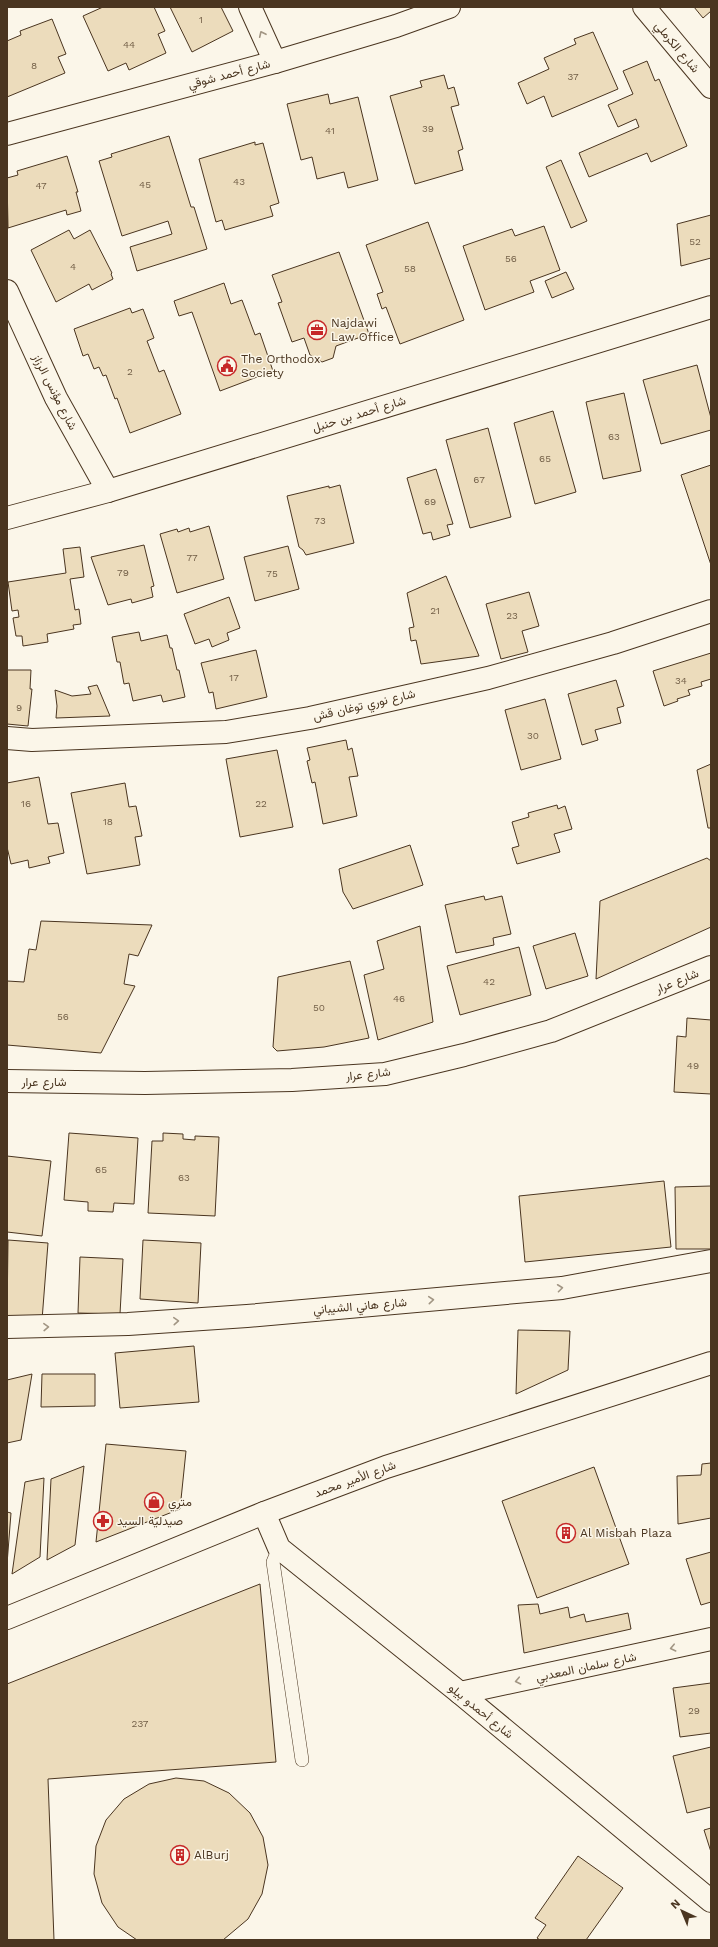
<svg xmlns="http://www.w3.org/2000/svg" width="718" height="1947" viewBox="0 0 718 1947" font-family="'Work Sans',Vazirmatn,sans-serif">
	<rect width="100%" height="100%" fill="#fbf6e9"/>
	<g fill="#ecdcbc" stroke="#4a3520">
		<polygon points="103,7 154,7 165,31 158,34 166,53 129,70 126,63 108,71 83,16"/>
		<polygon points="170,7 221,7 233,31 192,52"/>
		<polygon points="694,7 711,7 711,11 703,18"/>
		<polygon points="52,19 66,54 58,57 65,73 7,97 7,41 21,35 20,31"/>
		<polygon points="593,32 618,89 552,117 544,96 527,104 518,83 549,69 544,58 576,44 574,39"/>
		<polygon points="647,61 655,81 659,79 687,146 651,162 647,153 589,177 579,153 639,127 636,119 618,127 608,105 633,94 623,71"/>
		<polygon points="444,75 448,89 454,87 459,105 451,107 463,149 458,151 463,170 415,184 390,96 422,87 420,81"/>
		<polygon points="328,94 330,104 358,97 378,180 348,188 344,172 317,179 312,157 301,160 287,104"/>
		<polygon points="169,136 191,207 194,207 207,249 137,271 130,247 172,234 168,221 122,236 99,161 112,157 111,154"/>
		<polygon points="255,142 255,145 263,143 279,203 270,206 273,216 225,230 222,220 216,222 199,159"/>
		<polygon points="67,156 78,192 76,192 81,211 67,215 66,210 8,228 7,178 18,175 17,171"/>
		<polygon points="561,160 587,221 571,228 546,167"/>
		<polygon points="711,215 711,258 681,266 677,224"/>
		<polygon points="428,222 464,320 400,344 386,307 382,309 377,294 383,292 366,245"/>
		<polygon points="544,226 560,270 530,281 534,292 485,310 463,246 512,229 515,236"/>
		<polygon points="69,230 74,239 90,230 112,273 111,274 113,279 92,290 89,284 56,302 31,250"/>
		<polygon points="339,252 369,334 336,346 333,358 322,362 310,355 304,338 292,342 278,303 282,302 272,275"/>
		<polygon points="566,272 574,289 552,298 545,281"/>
		<polygon points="224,283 231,304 242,300 255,335 260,333 273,371 220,391 192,312 179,316 174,301"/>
		<polygon points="130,308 132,313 143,309 154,338 147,341 159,372 164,370 181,414 130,433 117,398 115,399 106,375 103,376 99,367 94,369 88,354 83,356 74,329"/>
		<polygon points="697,365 711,418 711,430 661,444 643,380"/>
		<polygon points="624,393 641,471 603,479 586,402"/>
		<polygon points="553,411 576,492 535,504 514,423"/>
		<polygon points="488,428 511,517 470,528 446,440"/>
		<polygon points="711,465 711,565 681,475"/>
		<polygon points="436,469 453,524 447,525 450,535 433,540 431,532 423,534 407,478"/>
		<polygon points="340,485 354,543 306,555 303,550 299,547 287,496 329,486 329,488"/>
		<polygon points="209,526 224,579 177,593 160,534 177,529 178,532 189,528 190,532"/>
		<polygon points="144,545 154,586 151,587 153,597 132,603 131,599 108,605 91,557"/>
		<polygon points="288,546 299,589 255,601 244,557"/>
		<polygon points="80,547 84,577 70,579 75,610 79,609 81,624 73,625 74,629 47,634 48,642 23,646 22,636 16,636 13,618 19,617 18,610 12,611 8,582 66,573 63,549"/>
		<polygon points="446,576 479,656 421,664 416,640 411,641 409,628 414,627 407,593"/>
		<polygon points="529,592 539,626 522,631 528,652 501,659 486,604"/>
		<polygon points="229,597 240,628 227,633 229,640 212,647 209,639 195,644 184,614"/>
		<polygon points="139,632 141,641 167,635 170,648 172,648 177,670 179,670 185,697 163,702 161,695 133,701 129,683 124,684 120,662 117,662 112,637"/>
		<polygon points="256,650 267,697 216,709 213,692 209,693 201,663"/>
		<polygon points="711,653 711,679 701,682 702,686 688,690 690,695 677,699 678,701 664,706 653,671"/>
		<polygon points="7,670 31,670 30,689 32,689 28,726 7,724"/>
		<polygon points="616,680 624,706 617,708 621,723 595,730 598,740 582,745 568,694"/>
		<polygon points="97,685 110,716 56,718 57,706 55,690 72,696 91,694 88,687"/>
		<polygon points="545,699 561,759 521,770 505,710"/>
		<polygon points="346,740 348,750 352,748 358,776 349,777 357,816 323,824 315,782 312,783 307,761 310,760 307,748"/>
		<polygon points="277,750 293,827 240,837 226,759"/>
		<polygon points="711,764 711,828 708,828 697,770"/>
		<polygon points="39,777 48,824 58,823 64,853 48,857 50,863 29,868 28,860 11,864 7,847 7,783"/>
		<polygon points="125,783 129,807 136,806 142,836 135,837 140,865 87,874 71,793"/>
		<polygon points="557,805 558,809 565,806 572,829 554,834 560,852 517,864 512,848 519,846 512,822 529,817 528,813"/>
		<polygon points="410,845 423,885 353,909 343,892 339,869"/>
		<polygon points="707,858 711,861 711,927 596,979 600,901"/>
		<polygon points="484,896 485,900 502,896 511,934 493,938 494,945 456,953 445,905"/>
		<polygon points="41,921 152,925 138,956 129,954 124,984 135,986 101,1053 7,1045 7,981 24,982 29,949 36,950"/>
		<polygon points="420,926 433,1022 378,1040 364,975 384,969 377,941"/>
		<polygon points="575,933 588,976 546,989 533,946"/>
		<polygon points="519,947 531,995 460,1015 447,966"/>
		<polygon points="350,961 369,1038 324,1047 277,1051 273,1047 278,977"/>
		<polygon points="687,1018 711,1020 711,1094 674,1092 677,1036 686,1037"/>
		<polygon points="69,1133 138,1138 134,1204 114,1203 113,1212 88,1211 88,1202 64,1200"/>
		<polygon points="163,1133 183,1134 183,1139 195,1140 195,1136 219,1137 215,1216 148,1213 152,1141 163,1141"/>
		<polygon points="7,1156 51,1161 42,1236 7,1232"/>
		<polygon points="664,1181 671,1247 525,1262 519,1196"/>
		<polygon points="711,1186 711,1249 676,1249 675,1187"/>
		<polygon points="8,1240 48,1243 42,1320 7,1318"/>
		<polygon points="143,1240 201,1243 198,1303 140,1299"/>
		<polygon points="80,1257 123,1259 120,1314 78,1313"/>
		<polygon points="518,1330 570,1331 568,1370 516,1394"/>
		<polygon points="194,1346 199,1402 120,1408 115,1353"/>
		<polygon points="32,1374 21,1440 7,1443 7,1380"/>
		<polygon points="42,1374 95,1374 95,1406 41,1407"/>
		<polygon points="106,1444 186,1451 180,1509 96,1542"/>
		<polygon points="711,1463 711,1518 678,1524 677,1476 701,1475 702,1464"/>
		<polygon points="84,1466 75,1545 47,1560 51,1479"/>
		<polygon points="594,1467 629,1564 537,1598 502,1501"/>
		<polygon points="44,1478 40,1557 12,1574 25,1482"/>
		<polygon points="7,1512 11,1513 7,1564"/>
		<polygon points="711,1552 711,1602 701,1605 686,1559"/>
		<polygon points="260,1584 276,1762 48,1779 54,1940 7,1940 7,1684"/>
		<polygon points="538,1604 540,1614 568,1607 570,1618 584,1614 586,1622 628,1613 631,1629 524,1653 518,1605"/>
		<polygon points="711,1683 711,1733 680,1737 673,1688"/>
		<polygon points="711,1747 711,1807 687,1813 673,1756"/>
		<polygon points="176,1778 204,1781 229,1793 250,1813 263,1837 268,1865 262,1894 248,1919 223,1940 137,1940 118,1927 102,1903 94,1874 96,1846 106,1820 124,1799 149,1784"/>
		<polygon points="711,1828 711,1852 704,1830"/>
		<polygon points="578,1856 623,1888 586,1940 540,1940 537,1938 546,1925 535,1918"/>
	</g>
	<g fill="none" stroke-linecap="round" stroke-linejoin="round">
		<g stroke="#4a3520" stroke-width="14">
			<polyline id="lane" points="279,1548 273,1562 302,1760"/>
		</g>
		<g stroke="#4a3520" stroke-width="24">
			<g id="street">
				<polyline points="250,7 275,62"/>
				<polyline points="644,7 711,87"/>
				<polyline points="7,134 275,62 396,26 449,7"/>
				<polyline points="7,291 56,398 108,491"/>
				<polyline points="7,738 32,740 226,732 310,718 488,678 613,643 711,611"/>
				<polyline points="264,1513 279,1548 460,1693 711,1901"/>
				<polyline points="460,1693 711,1639"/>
			</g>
		</g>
		<g stroke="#4a3520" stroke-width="24">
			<g id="secondary">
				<polyline points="7,518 108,491 711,307"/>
				<polyline points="7,1081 145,1083 292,1080 385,1074 464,1055 551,1031 711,967"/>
				<polyline points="7,1327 128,1324 247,1316 562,1288 711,1261"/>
				<polyline points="7,1618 264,1513 386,1467 711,1363"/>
			</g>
		</g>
		<use href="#lane" stroke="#fbf6e9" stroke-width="13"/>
		<use href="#street" stroke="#fbf6e9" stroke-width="22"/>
		<use href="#secondary" stroke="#fbf6e9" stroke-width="22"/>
	</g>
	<defs><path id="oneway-chevron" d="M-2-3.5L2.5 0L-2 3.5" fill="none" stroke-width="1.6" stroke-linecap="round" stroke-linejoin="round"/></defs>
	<g stroke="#a29684">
		<use href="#oneway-chevron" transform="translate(262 34) rotate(-115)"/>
		<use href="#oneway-chevron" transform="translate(560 1288) rotate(-7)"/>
		<use href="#oneway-chevron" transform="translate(431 1300) rotate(-5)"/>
		<use href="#oneway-chevron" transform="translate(176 1321) rotate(-4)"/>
		<use href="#oneway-chevron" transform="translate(46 1327) rotate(-2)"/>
		<use href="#oneway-chevron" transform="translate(673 1648) rotate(167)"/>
		<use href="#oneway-chevron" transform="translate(518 1681) rotate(168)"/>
	</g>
	<defs>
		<g id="office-ring" transform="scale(1)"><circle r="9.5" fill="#fbf6e9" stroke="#c62828" stroke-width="1.5"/><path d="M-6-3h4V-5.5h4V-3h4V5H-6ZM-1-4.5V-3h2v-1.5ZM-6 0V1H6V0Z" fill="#c62828"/></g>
		<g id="civic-ring" transform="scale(1)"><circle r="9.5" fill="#fbf6e9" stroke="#c62828" stroke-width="1.5"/><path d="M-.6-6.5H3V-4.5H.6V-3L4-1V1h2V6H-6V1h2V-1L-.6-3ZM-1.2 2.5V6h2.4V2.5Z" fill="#c62828"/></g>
		<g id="shop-ring" transform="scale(1)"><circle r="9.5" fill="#fbf6e9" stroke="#c62828" stroke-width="1.5"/><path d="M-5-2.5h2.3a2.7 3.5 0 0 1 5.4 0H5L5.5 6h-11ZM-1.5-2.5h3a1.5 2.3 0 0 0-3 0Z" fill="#c62828"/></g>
		<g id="pharmacy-ring" transform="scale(1)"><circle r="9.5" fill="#fbf6e9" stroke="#c62828" stroke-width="1.5"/><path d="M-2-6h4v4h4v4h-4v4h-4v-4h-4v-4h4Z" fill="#c62828"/></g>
		<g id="building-ring" transform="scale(1)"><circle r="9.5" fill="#fbf6e9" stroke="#c62828" stroke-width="1.5"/><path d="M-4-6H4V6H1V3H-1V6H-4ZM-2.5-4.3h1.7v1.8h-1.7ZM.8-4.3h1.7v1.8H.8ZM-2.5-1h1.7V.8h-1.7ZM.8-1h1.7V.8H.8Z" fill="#c62828"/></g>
	</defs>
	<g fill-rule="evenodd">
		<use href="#office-ring" x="317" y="330"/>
		<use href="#civic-ring" x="227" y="366"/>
		<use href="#shop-ring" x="154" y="1502"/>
		<use href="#pharmacy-ring" x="103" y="1521"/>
		<use href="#building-ring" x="566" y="1533"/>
		<use href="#building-ring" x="180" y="1855"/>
	</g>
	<g text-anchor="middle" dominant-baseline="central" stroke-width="3" stroke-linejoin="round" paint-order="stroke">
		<g font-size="10" fill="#725f47">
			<text x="201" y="19">1</text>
			<text x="129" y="44">44</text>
			<text x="34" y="65">8</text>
			<text x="573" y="76">37</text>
			<text x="428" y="128">39</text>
			<text x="330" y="130">41</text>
			<text x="239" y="181">43</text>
			<text x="145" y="184">45</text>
			<text x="41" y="185">47</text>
			<text x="695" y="241">52</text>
			<text x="511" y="258">56</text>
			<text x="73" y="266">4</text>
			<text x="410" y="268">58</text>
			<text x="130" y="371">2</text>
			<text x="614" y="436">63</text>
			<text x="545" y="458">65</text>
			<text x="479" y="479">67</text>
			<text x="430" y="501">69</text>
			<text x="320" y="520">73</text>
			<text x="192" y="557">77</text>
			<text x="123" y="572">79</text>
			<text x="272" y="573">75</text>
			<text x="435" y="610">21</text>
			<text x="512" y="615">23</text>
			<text x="234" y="677">17</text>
			<text x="681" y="680">34</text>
			<text x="19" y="707">9</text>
			<text x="533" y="735">30</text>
			<text x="26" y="803">16</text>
			<text x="261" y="803">22</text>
			<text x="108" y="821">18</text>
			<text x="489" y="981">42</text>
			<text x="399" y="998">46</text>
			<text x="319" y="1007">50</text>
			<text x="63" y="1016">56</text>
			<text x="693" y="1065">49</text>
			<text x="101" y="1169">65</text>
			<text x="184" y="1177">63</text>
			<text x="694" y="1710">29</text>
			<text x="140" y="1723">237</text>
		</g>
		<g font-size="12" fill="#4a3520" stroke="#fbf6e9">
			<text transform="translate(677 47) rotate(50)">شارع الكرملي</text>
			<text transform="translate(229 74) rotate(-15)">شارع أحمد شوقي</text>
			<text transform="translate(55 392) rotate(63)">شارع مؤنس الرزاز</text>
			<text transform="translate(359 414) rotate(-17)">شارع أحمد بن حنبل</text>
			<text transform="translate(364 705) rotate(-13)">شارع نوري توغان قش</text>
			<text transform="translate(677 981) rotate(-22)">شارع عرار</text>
			<text transform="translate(368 1074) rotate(-6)">شارع عرار</text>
			<text x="44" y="1082">شارع عرار</text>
			<text transform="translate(360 1306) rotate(-5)">شارع هاني الشيباني</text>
			<text transform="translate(355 1479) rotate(-20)">شارع الأمير محمد</text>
			<text transform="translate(586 1667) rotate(-12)">شارع سلمان المعدبي</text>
			<text transform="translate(481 1711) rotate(39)">شارع أحمدو بيلو</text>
		</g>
		<g font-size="12" fill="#4a3520" stroke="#fbf6e9" text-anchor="start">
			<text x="331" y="323">Najdawi<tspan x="331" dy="14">Law Office</tspan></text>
			<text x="241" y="359">The Orthodox<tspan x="241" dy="14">Society</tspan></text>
			<text x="168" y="1502">متري</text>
			<text x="117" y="1521">صيدلية السيد</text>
			<text x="580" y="1533">Al Misbah Plaza</text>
			<text x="194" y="1855">AlBurj</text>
		</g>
	</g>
	<rect width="718" height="1947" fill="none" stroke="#4a3520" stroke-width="16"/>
	<g transform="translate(682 1911) rotate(316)" stroke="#fbf6e9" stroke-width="3" paint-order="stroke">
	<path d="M0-3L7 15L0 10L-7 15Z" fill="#4a3520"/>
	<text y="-6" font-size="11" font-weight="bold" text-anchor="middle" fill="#4a3520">N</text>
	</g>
</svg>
